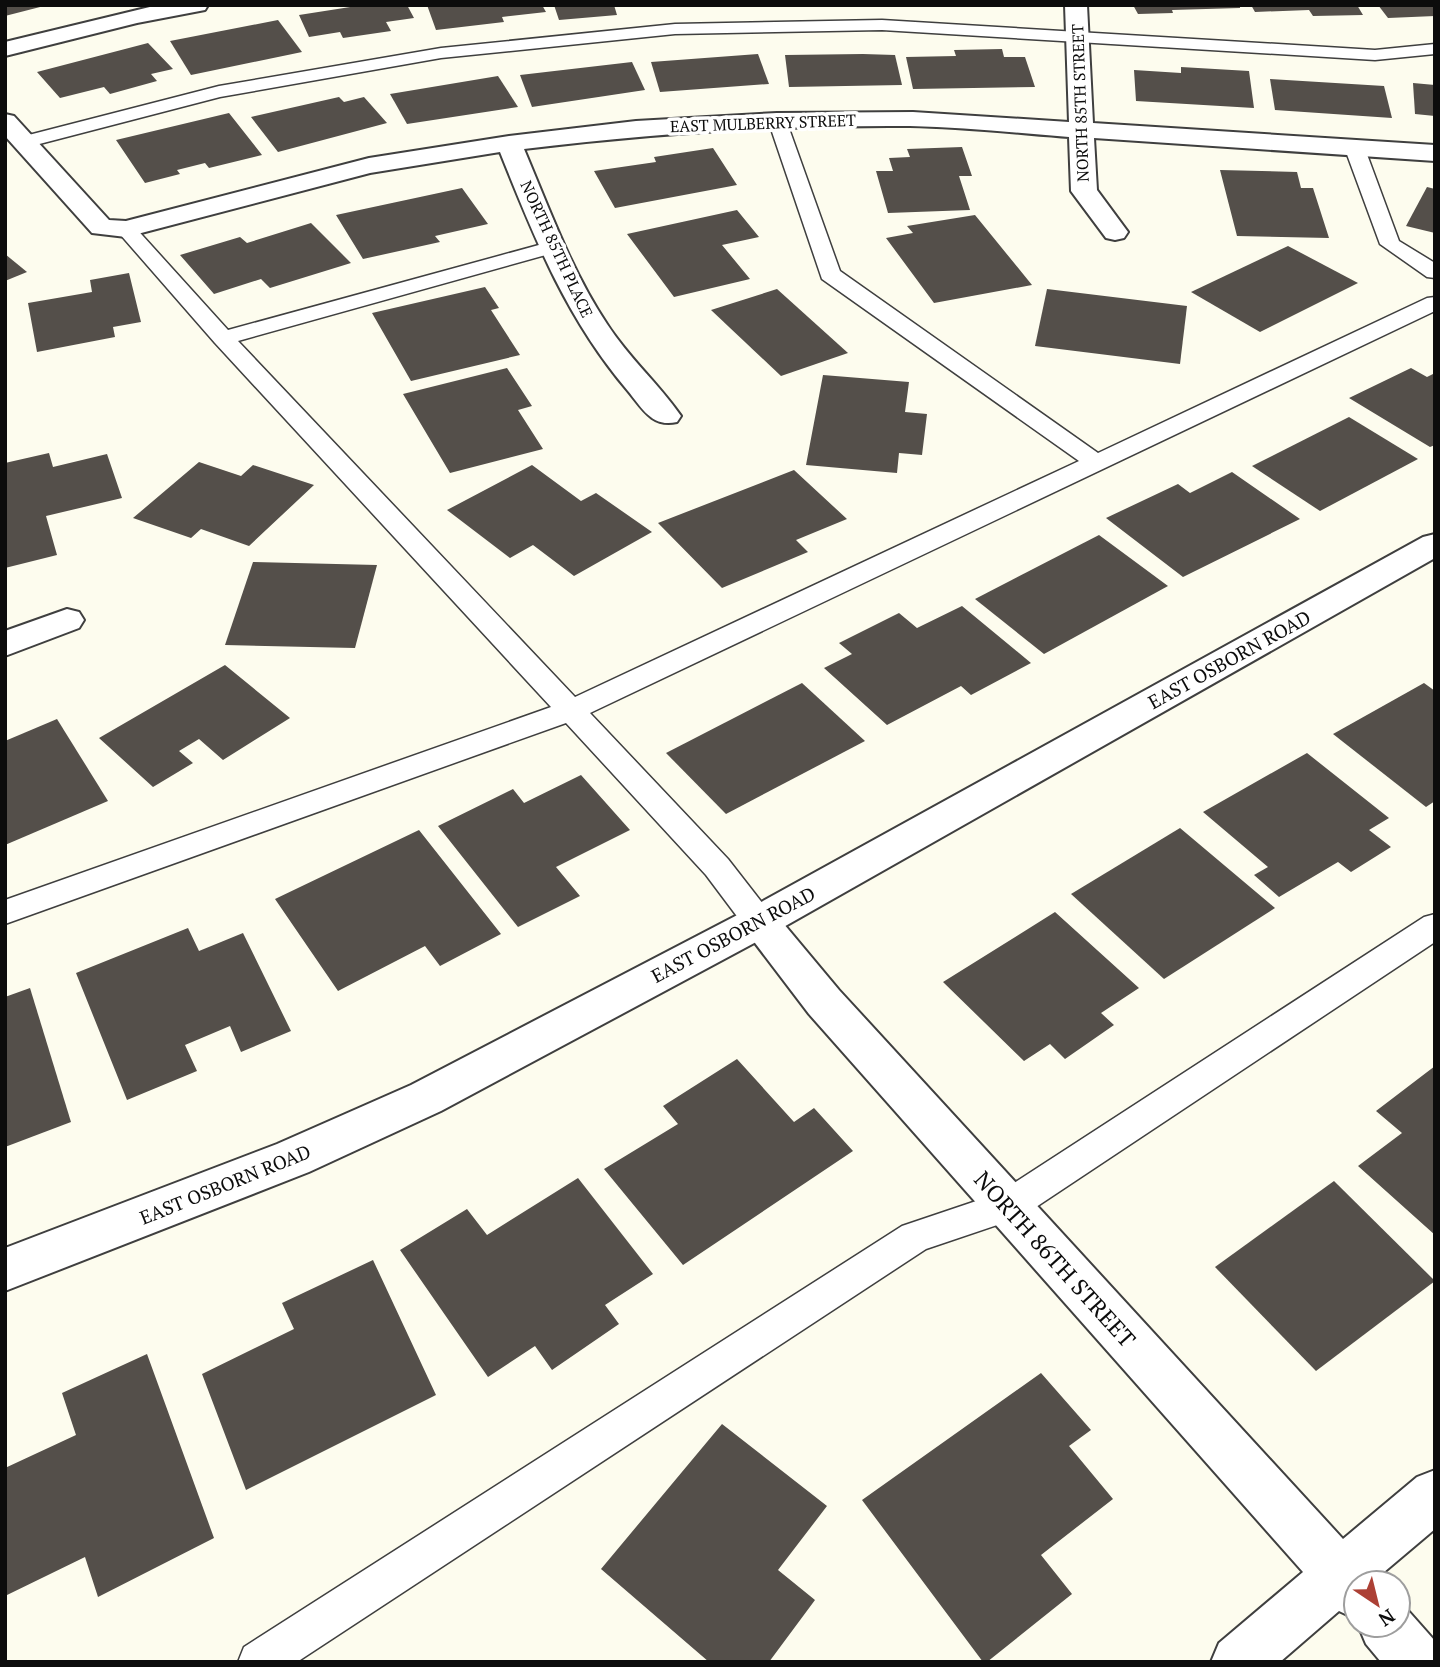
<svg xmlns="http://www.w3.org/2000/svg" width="1440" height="1667" viewBox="0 0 1440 1667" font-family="'PT Serif',serif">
	<rect width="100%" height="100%" fill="#fdfcee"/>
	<g fill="#544f4a">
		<polygon points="5,5 44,5 44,6 5,16"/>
		<polygon points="363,5 407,5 414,18 386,22 391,31 343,38 340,32 309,37 299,15"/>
		<polygon points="427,5 542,5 546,12 502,17 504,22 436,30"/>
		<polygon points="554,5 614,5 617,15 559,20"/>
		<polygon points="1133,5 1240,5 1240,8 1172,10 1173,13 1138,14"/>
		<polygon points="1251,5 1357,5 1363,15 1313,16 1309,10 1255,12"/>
		<polygon points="1378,5 1435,5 1435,16 1388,18"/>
		<polygon points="278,20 302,52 191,75 170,41"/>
		<polygon points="148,43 173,69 151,74 157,81 110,94 104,87 60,98 37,72"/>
		<polygon points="1002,49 1004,57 1025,57 1035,87 913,89 906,57 956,56 954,50"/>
		<polygon points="758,54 769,84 660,92 651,62"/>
		<polygon points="863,54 895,55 902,85 789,87 785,55"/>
		<polygon points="632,62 645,90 532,107 520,75"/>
		<polygon points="1181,67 1249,71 1254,108 1136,101 1134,70 1181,73"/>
		<polygon points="498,76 518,107 407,124 390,94"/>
		<polygon points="1270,79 1384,86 1392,118 1275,110"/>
		<polygon points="1413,83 1435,85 1435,116 1415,114"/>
		<polygon points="339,97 344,102 364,97 387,123 278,152 251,117"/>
		<polygon points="229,113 262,155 209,168 205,163 177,170 180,174 145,183 116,140"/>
		<polygon points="962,147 972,176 959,176 970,210 888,213 876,171 893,171 889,158 910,157 907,149"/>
		<polygon points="713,148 737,185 615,208 594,171 656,162 654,157"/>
		<polygon points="1220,170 1297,172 1301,188 1313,188 1329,238 1237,236"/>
		<polygon points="1427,187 1435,189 1435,233 1406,226"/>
		<polygon points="462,188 488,224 435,236 440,242 363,259 336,215"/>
		<polygon points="737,210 759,237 722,245 750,279 674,297 627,234"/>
		<polygon points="975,215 1032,285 934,303 886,238 913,233 907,226"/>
		<polygon points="311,223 351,263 270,288 261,279 214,294 180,255 240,237 247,243"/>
		<polygon points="1288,246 1358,283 1260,332 1191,292"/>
		<polygon points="5,254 27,272 5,281"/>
		<polygon points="129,273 141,322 113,327 115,337 37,352 28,303 92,292 90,280"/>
		<polygon points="485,287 499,308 491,310 520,355 411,381 372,313"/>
		<polygon points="777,289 848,353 781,376 711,310"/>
		<polygon points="1047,289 1187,306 1180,364 1035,346"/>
		<polygon points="507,368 532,406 518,410 543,449 450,473 403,394"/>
		<polygon points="1411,368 1427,377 1435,373 1435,445 1430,447 1349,398"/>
		<polygon points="823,375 909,382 905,412 927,414 922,455 899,453 897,473 806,465"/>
		<polygon points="1349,417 1418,459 1320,511 1252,466"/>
		<polygon points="49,453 53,467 107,454 122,498 46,516 57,555 5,568 5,463"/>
		<polygon points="199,462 241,476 253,465 314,485 249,546 201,529 191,538 133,518"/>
		<polygon points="532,465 581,501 596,493 652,532 574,576 533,545 510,558 447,510"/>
		<polygon points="794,470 847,519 796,540 808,552 722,588 658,523"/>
		<polygon points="1232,472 1300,519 1183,577 1106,518 1178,484 1190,493"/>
		<polygon points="1099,535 1168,586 1044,654 975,599"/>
		<polygon points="253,562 377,565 355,648 225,645"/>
		<polygon points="962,606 1031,663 971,695 961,686 887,725 824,668 852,654 839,643 899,613 917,628"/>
		<polygon points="225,665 290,718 223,760 199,739 179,751 193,763 153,787 99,738"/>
		<polygon points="802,683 865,741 726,814 666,753"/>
		<polygon points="1424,683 1435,691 1435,801 1426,807 1333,734"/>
		<polygon points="57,719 108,801 5,845 5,741"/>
		<polygon points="1307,753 1389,818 1369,830 1391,847 1351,872 1338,862 1279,897 1254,875 1268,867 1203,812"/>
		<polygon points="581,775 630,830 556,867 580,896 518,927 438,826 513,789 524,803"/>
		<polygon points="1180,828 1275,908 1164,979 1071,894"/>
		<polygon points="419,830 501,934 440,966 425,946 338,991 275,899"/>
		<polygon points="1055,912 1139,988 1101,1013 1114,1025 1065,1059 1050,1044 1024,1061 943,982"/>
		<polygon points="188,928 199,951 243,933 291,1031 241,1052 230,1026 185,1045 197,1071 127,1100 76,973"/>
		<polygon points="30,988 71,1122 5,1147 5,997"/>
		<polygon points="737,1059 794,1122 814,1108 853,1151 683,1265 604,1169 678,1124 663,1106"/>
		<polygon points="1435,1066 1435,1235 1358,1166 1402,1133 1376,1111"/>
		<polygon points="578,1178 653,1274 605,1305 619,1324 552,1370 535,1346 488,1377 400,1250 467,1209 487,1235"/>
		<polygon points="1334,1181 1435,1281 1316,1371 1215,1267"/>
		<polygon points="373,1260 436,1395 246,1490 202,1374 294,1329 282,1303"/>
		<polygon points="147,1354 214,1538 98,1597 85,1557 5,1596 5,1468 76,1435 62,1393"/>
		<polygon points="1041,1373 1091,1430 1069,1446 1113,1499 1041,1555 1072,1594 987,1662 983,1662 862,1500"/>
		<polygon points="722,1424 827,1506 778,1570 815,1600 769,1662 709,1662 601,1569"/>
	</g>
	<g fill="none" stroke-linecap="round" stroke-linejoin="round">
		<g stroke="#3f3f3f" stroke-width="3">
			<g id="service">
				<polygon points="882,20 1375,50 1435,44 1435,54 1375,60 882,30 675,34 441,58 220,97 24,148 14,142 17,138 219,86 441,48 675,24"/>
				<polygon points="777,114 786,120 840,271 1098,453 1427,298 1435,297 1435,311 590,713 728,859 770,913 775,922 770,931 759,934 748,931 706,875 566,723 5,924 5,900 551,707 215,343 119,233 116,229 119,225 133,225 228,330 546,243 560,243 563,247 560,251 238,341 575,697 1079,461 822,279 768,120"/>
				<polygon points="1355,143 1365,149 1399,241 1435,263 1435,278 1427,277 1380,244 1345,149"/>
				<polygon points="1435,914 1435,942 1021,1217 926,1249 297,1662 238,1662 244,1647 902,1226 997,1194 1424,917"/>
			</g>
		</g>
		<g stroke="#3f3f3f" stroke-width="4">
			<g id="minor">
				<polygon points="158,5 208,5 205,10 137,23 5,56 5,42"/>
				<path d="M1065,5H1087L1093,123L1435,145V161L1094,138L1097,190L1128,232L1124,238L1115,240L1106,238L1071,191L1069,137C1017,133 963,127 910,126C781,125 653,133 524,149C549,208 571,270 607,324C628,357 659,384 681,416L677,422C652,428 642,408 628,391C566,318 535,239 500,152L370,173L126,237L92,233L5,136V114L14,116L109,220L126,221L369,158L509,136L636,121L777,113L913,112L1069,122Z"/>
				<polygon points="67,609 79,612 84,620 79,628 5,656 5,631"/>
				<polygon points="759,906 773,911 839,990 1343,1539 1417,1477 1435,1470 1435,1529 1377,1578 1379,1583 1356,1583 1356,1619 1339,1611 1280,1662 1211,1662 1219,1643 1303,1572 809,1014 739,922 745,911"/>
				<polygon points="1398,1603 1404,1606 1435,1641 1435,1662 1381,1662 1366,1644 1358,1625 1398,1625"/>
			</g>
		</g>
		<g stroke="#3f3f3f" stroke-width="4">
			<polygon id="tertiary" points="1435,534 1435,558 773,933 441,1111 309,1172 5,1291 5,1248 277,1144 411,1085 745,911 1423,537"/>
		</g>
		<use href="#service" fill="#fff" fill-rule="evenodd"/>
		<use href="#minor" fill="#fff" fill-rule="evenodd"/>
		<use href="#tertiary" fill="#fff" fill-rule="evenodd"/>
	</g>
	<g text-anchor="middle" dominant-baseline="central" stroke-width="7" stroke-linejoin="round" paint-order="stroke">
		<g font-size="16" fill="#0c0c0c" stroke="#fff">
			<text transform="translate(1080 103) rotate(-92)">NORTH 85TH STREET</text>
			<text transform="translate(763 123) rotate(-2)">EAST MULBERRY STREET</text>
			<text transform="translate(557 249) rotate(65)">NORTH 85TH PLACE</text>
		</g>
		<g font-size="19" fill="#0c0c0c" stroke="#fff">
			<text transform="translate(1229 659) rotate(-29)">EAST OSBORN ROAD</text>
			<text transform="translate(733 934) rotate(-28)">EAST OSBORN ROAD</text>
			<text transform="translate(225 1184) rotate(-22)">EAST OSBORN ROAD</text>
		</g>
		<g font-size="23" fill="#0c0c0c" stroke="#fff">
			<text transform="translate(1055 1259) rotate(48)">NORTH 86TH STREET</text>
		</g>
	</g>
	<rect width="1440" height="1667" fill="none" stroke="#0c0c0c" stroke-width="14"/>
	<g transform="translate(1377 1604) rotate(145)"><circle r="33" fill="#ffffff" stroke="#9e9e9e" stroke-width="2"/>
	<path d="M0-5L12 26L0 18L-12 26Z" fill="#ac4035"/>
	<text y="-10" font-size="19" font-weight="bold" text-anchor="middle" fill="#0c0c0c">N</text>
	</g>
</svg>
